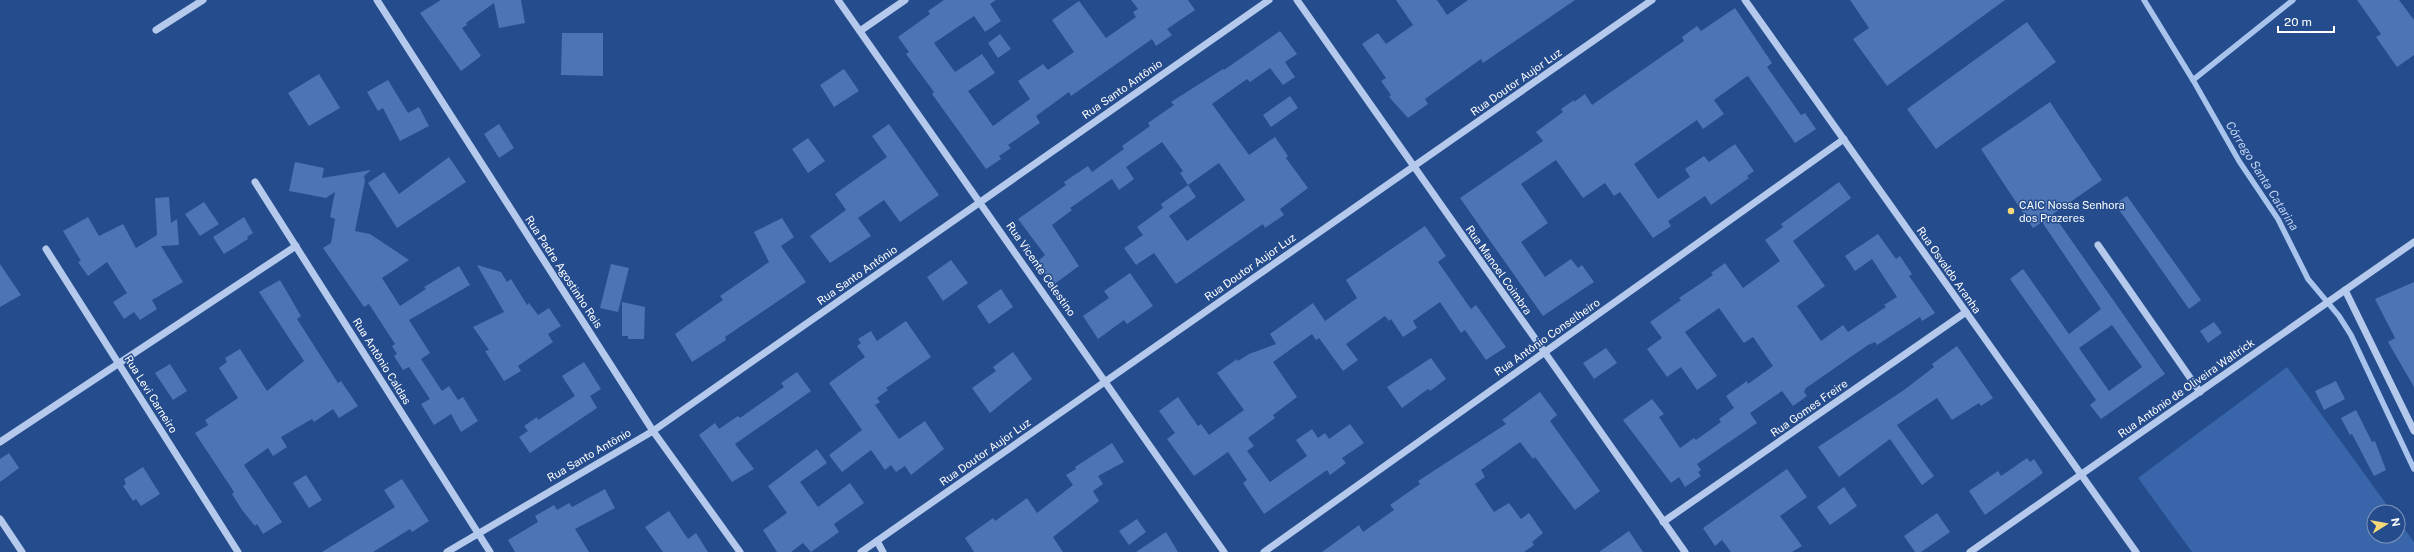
<svg xmlns="http://www.w3.org/2000/svg" width="2414" height="552" viewBox="0 0 2414 552" font-family="'Public Sans',sans-serif">
	<rect width="100%" height="100%" fill="#254c8d"/>
	<polygon fill="#3965aa" points="2287,367 2392,512 2374,512 2374,536 2398,536 2398,520 2414,542 2414,552 2192,552 2138,478"/>
	<g fill="none" stroke-linecap="round" stroke-linejoin="round">
		<g stroke="#a8c3ec" stroke-width="5.5">
			<polyline points="2144,0 2193,80 2239,161 2278,219 2308,279 2339,316 2351,335 2414,469"/>
			<polyline points="2193,80 2293,0"/>
		</g>
	</g>
	<g fill="#4d75b4" fill-rule="evenodd">
		<polygon points="441,0 521,0 525,23 499,28 494,3 466,23 467,25 462,28 481,56 461,71 420,13"/>
		<polygon points="944,0 996,0 990,4 1001,21 985,32 974,16 934,43 955,72 982,54 995,73 968,91 993,126 1030,99 1018,81 1043,64 1048,70 1074,52 1052,20 1079,1 1106,38 1136,17 1133,12 1138,9 1131,0 1188,0 1195,10 1167,29 1172,35 1156,46 1152,39 1071,96 1069,92 1036,116 1040,123 1008,145 1011,148 999,156 1001,159 986,169 932,94 934,92 906,54 909,52 898,37 930,14 928,11"/>
		<polygon points="1396,0 1437,0 1447,15 1468,0 1575,0 1483,63 1481,59 1425,99 1428,104 1408,118 1389,97 1391,95 1381,81 1386,78 1362,44 1378,33 1386,44 1413,25"/>
		<polygon points="1850,0 2005,0 1887,86 1853,39 1869,28"/>
		<polygon points="2357,0 2399,0 2414,20 2414,55 2397,67 2376,37 2381,34"/>
		<polygon points="1735,8 1772,63 1767,67 1801,115 1805,113 1816,129 1795,143 1748,76 1746,77 1714,100 1724,114 1703,129 1697,120 1634,164 1658,199 1690,177 1685,169 1704,156 1709,162 1735,144 1754,171 1747,176 1749,178 1711,205 1705,196 1668,221 1671,226 1653,238 1620,192 1614,196 1605,183 1583,198 1556,160 1521,184 1548,223 1521,242 1545,277 1571,259 1578,268 1582,265 1594,282 1543,316 1460,198 1543,141 1536,132 1563,112 1561,109 1574,100 1574,102 1585,94 1592,105 1684,41 1682,37 1697,26 1701,31"/>
		<polygon points="2027,22 2056,62 1936,149 1907,109"/>
		<path d="M1280,31L1297,54L1285,62L1295,77L1283,85L1270,68L1250,82L1247,79L1212,104L1249,155L1275,137L1288,156L1286,158L1308,188L1280,209L1284,215L1265,228L1263,224L1176,284L1154,253L1136,265L1124,248L1143,235L1137,227L1163,208L1161,204L1188,185L1180,173L1183,171L1162,142L1126,167L1134,179L1119,190L1112,179L1070,208L1072,210L1052,225L1079,266L1053,285L1037,262L1045,255L1018,219L1066,185L1064,182L1088,166L1092,172L1124,149L1122,146L1150,126L1148,123L1174,105L1171,102L1223,69L1224,70ZM1219,163L1245,200L1187,241L1169,216L1196,197L1188,185Z"/>
		<polygon points="562,33 603,33 603,76 561,75"/>
		<polygon points="1000,34 1011,49 998,58 988,43"/>
		<polygon points="844,69 859,91 834,107 820,85"/>
		<polygon points="319,74 340,108 309,126 288,93"/>
		<polygon points="388,80 408,113 419,107 429,126 400,141 383,108 378,111 367,92"/>
		<polygon points="1290,96 1298,108 1271,127 1263,115"/>
		<path d="M2050,102L2102,180L2053,214L2165,374L2101,419L2090,405L2096,400L2010,279L2023,269L2069,334L2101,309L2042,222L2033,228L1981,149ZM2112,325L2142,367L2109,391L2079,348Z"/>
		<polygon points="499,124 514,148 499,158 484,134"/>
		<polygon points="889,124 939,195 900,222 884,200 858,218 871,236 830,263 810,236 846,210 835,194 887,157 872,136"/>
		<polygon points="808,138 825,161 808,173 792,149"/>
		<polygon points="449,157 466,182 397,228 368,183 384,172 399,194"/>
		<polygon points="295,162 324,168 322,178 371,170 364,176 365,181 355,231 370,234 409,260 382,278 400,306 426,289 424,287 459,266 470,285 409,320 430,353 421,359 442,391 449,386 458,400 463,397 478,421 461,432 451,414 434,425 421,404 430,399 409,367 403,370 394,356 397,354 392,346 395,344 369,304 364,307 323,248 331,243 335,219 330,217 335,192 326,198 289,191"/>
		<polygon points="1839,182 1851,198 1793,241 1825,286 1797,306 1821,341 1843,325 1848,332 1886,307 1884,305 1897,297 1872,259 1855,271 1845,256 1878,234 1896,259 1900,256 1912,274 1909,276 1935,313 1922,321 1920,317 1877,345 1875,342 1868,345 1806,388 1804,392 1807,396 1793,406 1782,391 1750,413 1757,423 1697,464 1701,470 1698,472 1701,476 1685,487 1679,477 1671,483 1623,420 1652,399 1664,414 1659,417 1680,448 1694,438 1696,440 1721,422 1719,419 1734,408 1726,396 1747,381 1748,384 1773,366 1753,337 1744,343 1719,308 1685,332 1717,376 1697,390 1681,367 1667,377 1647,349 1662,338 1650,322 1681,300 1679,298 1713,275 1711,273 1725,263 1743,288 1780,261 1765,240 1783,227 1781,224"/>
		<polygon points="2127,196 2201,300 2189,309 2115,204"/>
		<polygon points="169,197 171,223 177,219 179,245 161,246 183,282 152,300 157,309 140,320 134,312 124,319 113,302 127,293 107,262 88,276 78,262 81,261 63,231 88,217 99,236 123,224 136,248 157,235 155,198"/>
		<polygon points="204,202 219,224 200,236 185,214"/>
		<polygon points="244,217 253,233 247,237 248,239 224,254 213,237"/>
		<polygon points="782,218 794,237 781,246 806,282 725,337 726,340 692,362 675,334 723,300 720,296 769,262 754,232"/>
		<polygon points="1425,226 1446,256 1438,262 1471,309 1476,305 1506,347 1486,360 1465,330 1461,333 1440,302 1413,321 1417,328 1403,337 1391,319 1389,321 1385,316 1346,344 1358,360 1343,371 1319,338 1316,340 1312,334 1273,362 1297,397 1273,415 1275,418 1248,438 1254,446 1247,451 1270,482 1307,456 1296,440 1312,429 1318,438 1325,433 1329,439 1350,424 1364,443 1342,458 1346,463 1330,475 1327,470 1264,514 1243,483 1247,480 1228,452 1194,476 1167,439 1175,433 1159,411 1178,397 1198,426 1201,424 1209,435 1244,410 1217,373 1237,359 1238,361 1249,354 1276,344 1270,334 1313,303 1325,321 1357,298 1346,280"/>
		<polygon points="951,260 968,283 943,301 927,277"/>
		<polygon points="0,264 21,295 0,307"/>
		<polygon points="611,264 629,268 618,312 600,308"/>
		<polygon points="477,265 501,272 507,282 511,279 527,305 529,303 538,315 549,308 561,326 548,334 553,342 518,366 521,371 504,381 485,351 489,350 473,327 504,312"/>
		<polygon points="1130,273 1153,306 1127,324 1124,320 1098,339 1083,316 1109,298 1104,291"/>
		<polygon points="280,280 301,316 297,319 338,383 341,381 358,406 339,418 333,409 314,422 312,419 281,437 287,447 273,456 268,448 244,465 282,522 263,534 257,524 255,526 242,510 232,494 234,492 195,433 208,425 205,420 238,398 219,368 227,362 225,358 240,349 267,391 304,361 259,292"/>
		<polygon points="2414,282 2414,387 2388,342 2395,338 2375,299"/>
		<polygon points="1001,289 1013,307 989,324 977,306"/>
		<polygon points="622,302 645,307 644,339 628,339 628,336 622,336"/>
		<polygon points="906,321 931,357 886,388 888,390 877,398 880,402 875,405 899,439 925,421 944,449 911,475 905,466 896,472 891,465 885,470 871,450 842,472 829,455 862,430 829,383 865,357 857,346 861,343 858,339 871,331 877,341"/>
		<polygon points="2214,322 2222,333 2208,343 2200,331"/>
		<polygon points="1957,346 1993,398 1981,406 1979,403 1952,420 1937,398 1897,425 1934,476 1922,485 1890,439 1839,477 1818,447 1904,390 1934,367 1932,364"/>
		<polygon points="1606,348 1617,363 1594,379 1583,363"/>
		<polygon points="1013,352 1032,379 990,413 972,388 996,371 993,367"/>
		<polygon points="1431,358 1446,379 1430,391 1428,389 1402,408 1387,387"/>
		<polygon points="584,362 601,389 590,396 597,408 530,453 519,437 528,431 524,426 537,417 538,420 575,396 562,376"/>
		<polygon points="170,364 187,391 173,400 155,373"/>
		<polygon points="797,372 811,391 735,444 754,469 732,482 699,435 715,423 719,429 738,416 740,418 784,387 781,383"/>
		<polygon points="2336,381 2345,399 2324,410 2315,391"/>
		<polygon points="1540,392 1557,415 1550,421 1600,491 1575,510 1535,457 1533,459 1520,442 1481,470 1485,477 1475,484 1494,512 1509,503 1521,519 1529,513 1543,533 1532,542 1534,545 1524,552 1322,552 1359,525 1363,532 1394,510 1390,505 1420,484 1418,481 1506,424 1502,420"/>
		<polygon points="2356,410 2372,442 2375,441 2386,470 2374,476 2352,434 2350,435 2341,418"/>
		<polygon points="1112,443 1124,462 1098,476 1103,484 1093,491 1099,501 1053,537 1063,552 974,552 965,538 993,518 995,521 1027,498 1037,513 1073,485 1066,475 1076,469 1075,467"/>
		<polygon points="817,449 827,463 800,482 818,507 850,483 864,503 834,524 839,532 811,552 803,543 791,552 777,552 763,530 787,513 768,486"/>
		<polygon points="9,453 19,468 0,482 0,459"/>
		<polygon points="2027,458 2030,462 2034,459 2043,473 1985,515 1969,491 1998,471 2001,476"/>
		<polygon points="143,467 160,494 141,506 136,499 133,501 123,486 126,484 124,479"/>
		<polygon points="1787,469 1807,497 1780,516 1802,546 1792,552 1731,552 1722,540 1715,546 1703,528"/>
		<polygon points="306,475 322,500 309,508 293,483"/>
		<polygon points="402,479 429,521 412,532 410,529 373,552 322,552 395,507 384,490"/>
		<polygon points="1844,487 1857,506 1830,525 1817,507"/>
		<polygon points="605,489 615,508 575,529 589,552 515,552 508,540 538,522 535,516 554,505 557,510 569,503 572,507"/>
		<polygon points="669,511 688,539 696,533 708,552 663,552 645,527"/>
		<polygon points="1937,513 1950,532 1921,552 1915,552 1904,536"/>
		<polygon points="1137,519 1146,532 1129,545 1119,531"/>
		<polygon points="1629,531 1643,552 1599,552"/>
		<polygon points="1166,532 1178,552 1136,552"/>
	</g>
	<g fill="none" stroke-linecap="round" stroke-linejoin="round">
		<g stroke="#b4c9eb" stroke-width="7">
			<polyline points="377,0 653,431 740,552"/>
			<polyline points="838,0 1224,552"/>
			<polyline points="1297,0 1685,552"/>
			<polyline points="1745,0 2136,552"/>
			<polyline points="156,30 203,0"/>
			<polyline points="860,31 905,0"/>
			<polyline points="255,182 490,552"/>
			<polyline points="2098,245 2200,392"/>
			<polyline points="46,249 238,552"/>
			<polyline points="2345,290 2414,431"/>
			<polyline points="0,442 296,246"/>
			<polyline points="0,519 22,552"/>
			<polyline points="1663,522 1966,312"/>
			<polyline points="877,541 883,552"/>
			<polyline points="447,552 653,431 1269,0"/>
			<polyline points="861,552 1652,0"/>
			<polyline points="1264,552 1844,139"/>
			<polyline points="1970,552 2414,242"/>
		</g>
	</g>
	<circle fill="#f5d978" stroke="#254c8d" stroke-width="1.5" cx="2011" cy="211" r="4"/>
	<g text-anchor="middle" dominant-baseline="central" stroke-width="3" stroke-linejoin="round" paint-order="stroke">
		<g font-size="11" fill="#fff" stroke="#254c8d">
			<text transform="translate(1516 82) rotate(-35)">Rua Doutor Aujor Luz</text>
			<text transform="translate(1122 89) rotate(-35)">Rua Santo Antônio</text>
			<text transform="translate(1250 267) rotate(-35)">Rua Doutor Aujor Luz</text>
			<text transform="translate(1041 269) rotate(55)">Rua Vicente Celestino</text>
			<text transform="translate(1499 270) rotate(55)">Rua Manoel Coimbra</text>
			<text transform="translate(1949 270) rotate(55)">Rua Osvaldo Aranha</text>
			<text transform="translate(564 272) rotate(57)">Rua Padre Agostinho Reis</text>
			<text transform="translate(857 275) rotate(-35)">Rua Santo Antônio</text>
			<text transform="translate(1547 337) rotate(-35)">Rua Antônio Conselheiro</text>
			<text transform="translate(382 361) rotate(58)">Rua Antônio Caldas</text>
			<text transform="translate(2186 388) rotate(-35)">Rua Antônio de Oliveira Waltrick</text>
			<text transform="translate(151 394) rotate(58)">Rua Levi Carneiro</text>
			<text transform="translate(1809 408) rotate(-35)">Rua Gomes Freire</text>
			<text transform="translate(985 452) rotate(-35)">Rua Doutor Aujor Luz</text>
			<text transform="translate(589 455) rotate(-30)">Rua Santo Antônio</text>
		</g>
		<g font-size="11" fill="#fff" stroke="#254c8d" text-anchor="start">
			<text x="2019" y="205">CAIC Nossa Senhora<tspan x="2019" dy="13">dos Prazeres</tspan></text>
		</g>
		<g font-size="12" font-style="italic" fill="#c0d4f2" stroke="#254c8d">
			<text transform="translate(2262 176) rotate(58)">Córrego Santa Catarina</text>
		</g>
	</g>
	<g transform="translate(2386 524) rotate(79)"><circle r="19" fill="#254c8d" stroke="#7c94bb"/>
	<path d="M0-3L7 15L0 10L-7 15Z" fill="#f5d978"/>
	<text y="-6" font-size="11" font-weight="bold" text-anchor="middle" fill="#ffffff">N</text>
	</g>
	<path d="M2278 26v6h56v-6" fill="none" stroke="#ffffff" stroke-width="2"/>
	<text x="2284" y="26" font-size="12" fill="#ffffff" stroke="#254c8d" stroke-width="3" paint-order="stroke">20 m</text>
</svg>
